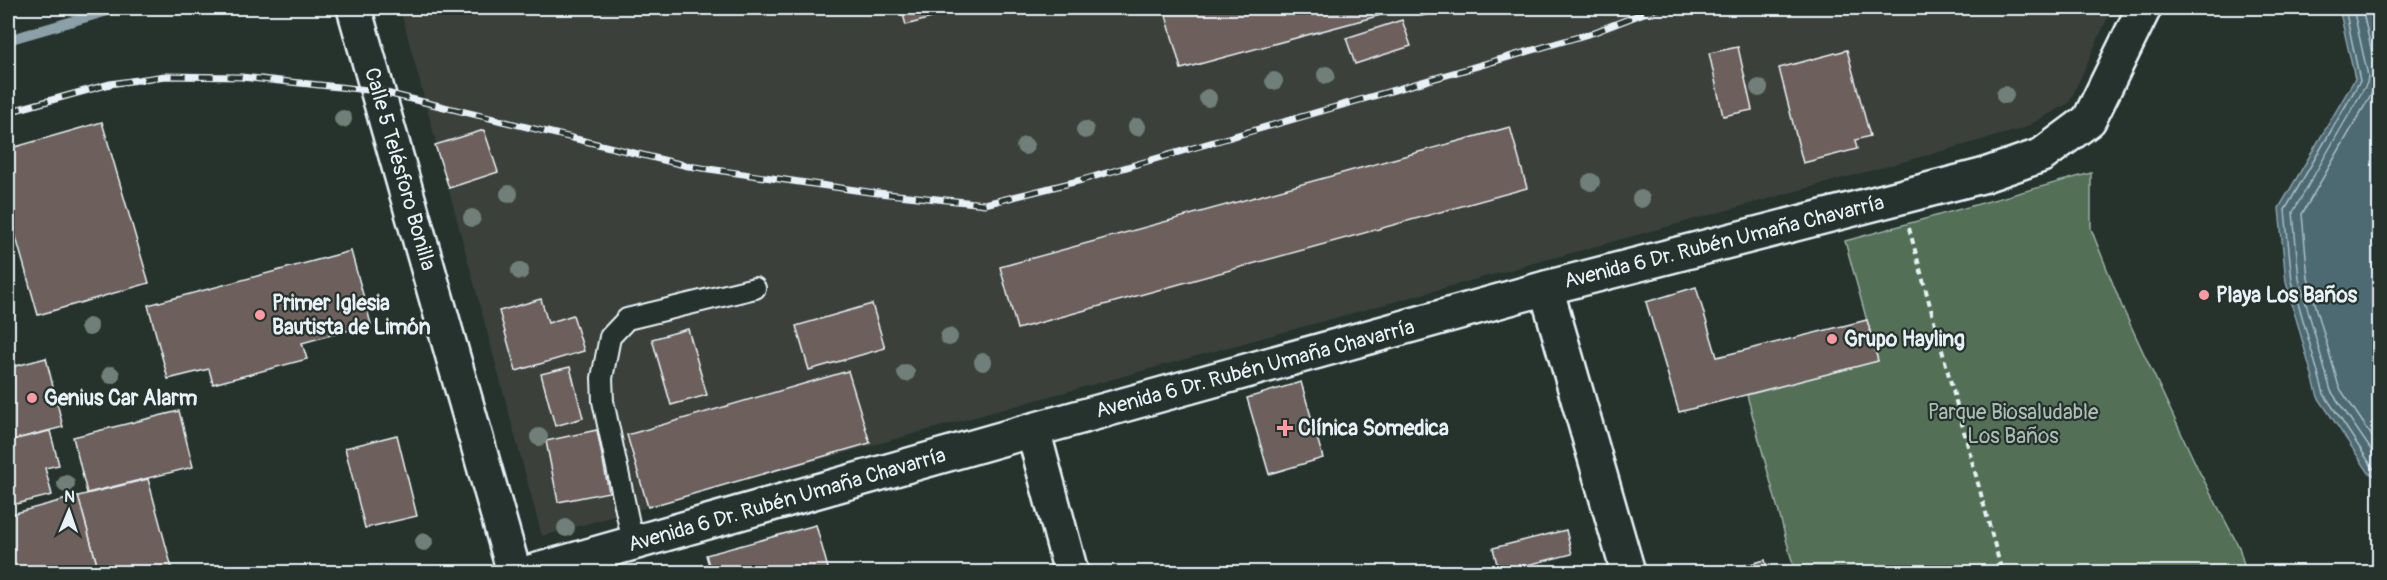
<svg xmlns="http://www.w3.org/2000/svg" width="2387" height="580" viewBox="0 0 2387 580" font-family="Pangolin,sans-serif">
	<rect width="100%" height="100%" fill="#26332d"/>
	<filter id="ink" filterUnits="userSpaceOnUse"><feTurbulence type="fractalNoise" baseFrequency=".0167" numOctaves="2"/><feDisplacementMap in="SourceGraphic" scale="12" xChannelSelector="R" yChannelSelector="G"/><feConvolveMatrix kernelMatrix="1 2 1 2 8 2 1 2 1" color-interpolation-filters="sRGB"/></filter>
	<g filter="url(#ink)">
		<polygon fill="#3b413b" points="400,8 901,8 906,25 967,8 1164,8 1181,68 1407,8 1419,8 1422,16 1454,8 2112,8 2069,103 2022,129 542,536"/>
		<polygon fill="#526f56" stroke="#9db0a7" stroke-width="1.5" points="2091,173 2091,229 2123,309 2198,469 2239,547 2246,572 1795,572 1747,395 1878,361 1845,241"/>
		<polygon fill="#4d6a73" stroke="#8ba0a8" stroke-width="1.5" points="2339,8 2379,8 2379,478 2369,473 2318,397 2286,282 2279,208 2355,79"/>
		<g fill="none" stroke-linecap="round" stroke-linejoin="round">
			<g stroke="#aabbc3" stroke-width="1.5">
				<polyline points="2345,8 2360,81 2285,210 2292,281 2324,394 2373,468 2380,472"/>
				<polyline points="2353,8 2368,76 2367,83 2293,212 2299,279 2331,391 2380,463"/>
				<polyline points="2362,8 2377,75 2376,86 2302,214 2308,278 2339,387 2380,448"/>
			</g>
			<polyline stroke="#8ba0a8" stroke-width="10" points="8,40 118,8"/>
		</g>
		<g fill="#6d615b" stroke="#e8f1f8" stroke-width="1.5">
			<polygon points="901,8 967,8 906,25"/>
			<polygon points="1164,8 1407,8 1181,69"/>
			<polygon points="1419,8 1454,8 1421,16"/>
			<polygon points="1402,20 1411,46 1355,64 1346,38"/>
			<polygon points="1738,47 1752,110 1723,116 1709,53"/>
			<polygon points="1847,50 1870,136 1855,140 1857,149 1803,163 1779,68"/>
			<polygon points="102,122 149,283 38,315 8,209 8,149"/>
			<polygon points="1510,127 1527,188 1017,329 1000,267"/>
			<polygon points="484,130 498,172 449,188 435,145"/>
			<polygon points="351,251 371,324 302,343 307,359 213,384 209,369 168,379 148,305"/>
			<polygon points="1696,287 1717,357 1867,320 1878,361 1679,412 1646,302"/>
			<polygon points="541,299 548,323 573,315 584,351 516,371 499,311"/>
			<polygon points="872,304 885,348 809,370 796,326"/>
			<polygon points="688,329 707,395 671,405 652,339"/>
			<polygon points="46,358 63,427 8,441 8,368"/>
			<polygon points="570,367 583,418 555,426 541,374"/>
			<polygon points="848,371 870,443 648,507 627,435"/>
			<polygon points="1301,382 1323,458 1269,474 1247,398"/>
			<polygon points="179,411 193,467 87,493 73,437"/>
			<polygon points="597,430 609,492 558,502 546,441"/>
			<polygon points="50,431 59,465 45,468 52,495 8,506 8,441"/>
			<polygon points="397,435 417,516 365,528 345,448"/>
			<polygon points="148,479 173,572 99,572 78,496"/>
			<polygon points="78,496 99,572 8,572 8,515"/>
			<polygon points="816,525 829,572 711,572 706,555"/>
			<polygon points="1566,530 1572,554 1499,572 1493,548"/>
			<polygon points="1765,560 1768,572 1721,572"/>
		</g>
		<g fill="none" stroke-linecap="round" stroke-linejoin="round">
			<g stroke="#e8f1f8" stroke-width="24">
				<polyline id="lane" points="633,543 603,401 602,378 610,337 627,319 755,288"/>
			</g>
			<g stroke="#e8f1f8" stroke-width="38">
				<g id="street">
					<polyline points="1546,288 1628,572"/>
					<polyline points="1033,430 1546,288 1982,176 2042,155 2089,120 2144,8"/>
				</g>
			</g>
			<g stroke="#e8f1f8" stroke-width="38">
				<g id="secondary">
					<polyline points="354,8 514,572"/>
					<polyline points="531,572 1033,430 1071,572"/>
				</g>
			</g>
			<polyline stroke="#e8f1f8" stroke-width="4" stroke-dasharray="6 4.5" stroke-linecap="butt" points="1909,228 2002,572"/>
			<use href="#lane" stroke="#26332d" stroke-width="20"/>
			<use href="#street" stroke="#26332d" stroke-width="33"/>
			<use href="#secondary" stroke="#26332d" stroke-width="33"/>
			<g stroke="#e8f1f8" stroke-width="7">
				<polyline id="rail" points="8,112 110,84 165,76 241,77 378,91 688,166 869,192 985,204 1082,180 1592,33 1657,8"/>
			</g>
			<use href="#rail" stroke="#26332d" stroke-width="4.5" stroke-dasharray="14" stroke-linecap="butt"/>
		</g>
		<g fill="#707f79">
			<circle cx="1326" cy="75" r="9"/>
			<circle cx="1274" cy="81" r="9"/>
			<circle cx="1759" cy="88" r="9"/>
			<circle cx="2005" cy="95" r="9"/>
			<circle cx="1208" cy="98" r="9"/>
			<circle cx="343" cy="119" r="9"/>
			<circle cx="1137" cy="127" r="9"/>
			<circle cx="1085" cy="130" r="9"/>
			<circle cx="1025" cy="146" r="9"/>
			<circle cx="1591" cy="182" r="9"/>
			<circle cx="509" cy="194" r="9"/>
			<circle cx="1641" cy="199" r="9"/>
			<circle cx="472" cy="218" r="9"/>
			<circle cx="520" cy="271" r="9"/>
			<circle cx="89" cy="327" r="9"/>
			<circle cx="949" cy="337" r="9"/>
			<circle cx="983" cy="362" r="9"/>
			<circle cx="906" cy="373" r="9"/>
			<circle cx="111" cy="375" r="9"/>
			<circle cx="539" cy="437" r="9"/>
			<circle cx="66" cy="484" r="9"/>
			<circle cx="566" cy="528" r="9"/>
			<circle cx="424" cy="542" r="9"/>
		</g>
	</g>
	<g fill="#ff9aa2" stroke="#26332d" stroke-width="2">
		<circle cx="2204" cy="295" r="6"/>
		<circle cx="260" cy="315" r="6"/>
		<circle cx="1832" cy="339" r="6"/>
		<circle cx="32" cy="398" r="6"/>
		<path d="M1282 419h6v6h6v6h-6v6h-6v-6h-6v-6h6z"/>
	</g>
	<g text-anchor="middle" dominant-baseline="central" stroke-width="4.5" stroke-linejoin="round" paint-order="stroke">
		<g font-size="21" fill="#e8f1f8" stroke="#26332d">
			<text transform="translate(400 169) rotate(74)">Calle 5 Telésforo Bonilla</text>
			<text transform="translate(1724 242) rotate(-14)">Avenida 6 Dr. Rubén Umaña Chavarría</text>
			<text transform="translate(1255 369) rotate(-15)">Avenida 6 Dr. Rubén Umaña Chavarría</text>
			<text transform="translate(787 500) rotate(-16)">Avenida 6 Dr. Rubén Umaña Chavarría</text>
		</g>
		<g font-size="21" font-weight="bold" fill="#e8f1f8" stroke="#26332d" text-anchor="start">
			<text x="2216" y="295">Playa Los Baños</text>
			<text x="272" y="303">Primer Iglesia<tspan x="272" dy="24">Bautista de Limón</tspan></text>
			<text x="1844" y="339">Grupo Hayling</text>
			<text x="44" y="398">Genius Car Alarm</text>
			<text x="1298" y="428">Clínica Somedica</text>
		</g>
		<g font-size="21" fill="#acbdb7" stroke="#26332d">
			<text x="2013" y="412">Parque Biosaludable<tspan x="2013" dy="24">Los Baños</tspan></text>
		</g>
	</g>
	<rect width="2387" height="580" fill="none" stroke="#26332d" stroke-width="30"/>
	<rect x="15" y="15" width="2357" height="550" fill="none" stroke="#e8f1f8" stroke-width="2" filter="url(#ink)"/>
	<g transform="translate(69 511) rotate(2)" stroke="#26332d" stroke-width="4.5" paint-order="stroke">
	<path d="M0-4.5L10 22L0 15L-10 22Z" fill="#e8f1f8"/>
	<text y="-9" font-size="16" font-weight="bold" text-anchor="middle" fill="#e8f1f8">N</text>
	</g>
</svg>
